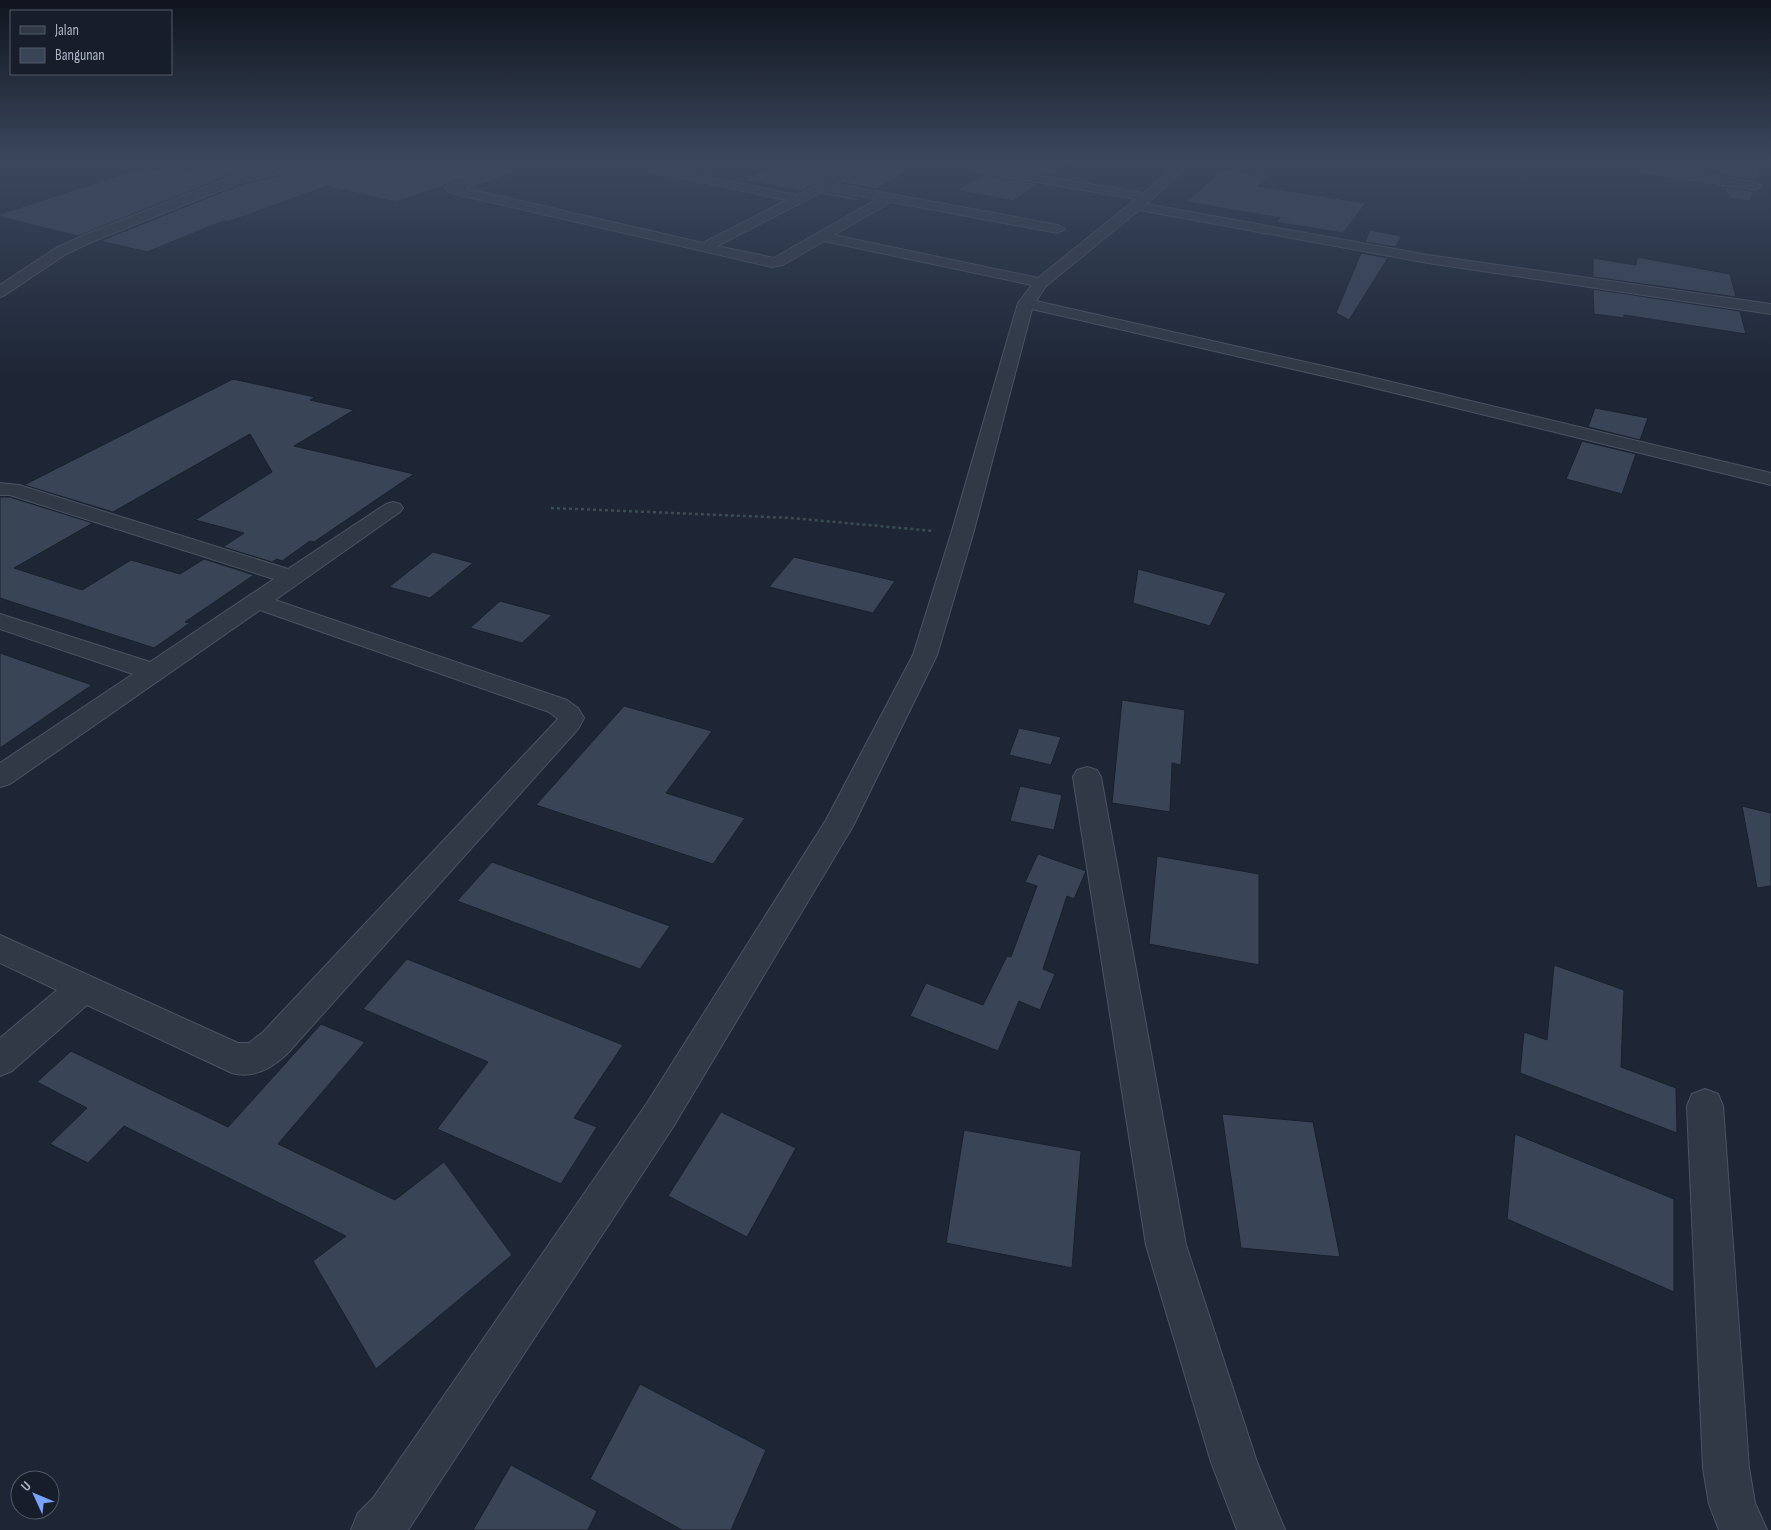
<svg xmlns="http://www.w3.org/2000/svg" width="1771" height="1530" viewBox="0 0 1771 1530" font-family="'Sofia Sans Condensed',sans-serif">
	<rect width="100%" height="100%" fill="#1e2636"/>
	<g fill="#3a4457" stroke="#19202c">
		<polygon points="236,161 297,161 230,175 78,236 0,217 0,214 142,168 185,172 213,163 221,165"/>
		<polygon points="326,161 501,161 502,165 396,202 327,186 228,222 223,221 147,252 100,241 240,185 322,165"/>
		<polygon points="783,161 862,161 801,191 742,180"/>
		<polygon points="881,161 922,161 924,163 876,189 843,183 878,165"/>
		<polygon points="1005,161 1073,161 1050,176 995,167"/>
		<polygon points="1716,161 1759,168 1756,180 1721,175"/>
		<polygon points="1224,169 1268,176 1258,186 1366,203 1343,233 1276,222 1280,218 1186,202"/>
		<polygon points="982,175 1038,184 1013,201 956,190"/>
		<polygon points="1725,187 1753,192 1751,201 1729,198"/>
		<polygon points="826,192 861,198 855,201 821,195"/>
		<polygon points="1370,230 1402,236 1395,247 1365,242"/>
		<polygon points="1361,253 1388,258 1349,320 1336,313"/>
		<polygon points="1637,257 1730,274 1736,297 1593,277 1593,258 1636,265"/>
		<polygon points="1593,289 1740,311 1746,334 1624,315 1624,318 1594,314"/>
		<polygon points="233,379 315,397 310,400 354,410 294,446 414,474 314,542 310,541 282,561 277,559 272,562 223,547 244,533 195,520 272,472 250,434 113,512 24,485"/>
		<polygon points="1595,408 1648,418 1640,440 1588,427"/>
		<polygon points="1582,441 1636,454 1622,494 1566,479"/>
		<polygon points="0,497 10,497 93,523 14,568 82,590 131,560 180,574 204,559 254,575 185,622 190,623 154,648 0,598"/>
		<polygon points="433,552 473,563 430,598 389,587"/>
		<polygon points="794,557 895,581 873,613 769,587"/>
		<polygon points="1138,569 1226,593 1210,626 1133,603"/>
		<polygon points="500,601 552,615 522,643 470,628"/>
		<polygon points="0,653 92,685 0,748"/>
		<polygon points="1122,700 1185,710 1181,765 1172,763 1170,812 1112,803"/>
		<polygon points="624,706 712,731 666,793 745,818 713,864 536,805"/>
		<polygon points="1019,728 1061,737 1051,765 1009,755"/>
		<polygon points="1020,786 1062,795 1054,830 1010,821"/>
		<polygon points="1742,806 1771,813 1771,886 1757,888"/>
		<polygon points="1038,854 1086,871 1074,899 1067,896 1043,969 1055,974 1040,1010 1019,1001 998,1051 910,1016 926,983 983,1005 1007,956 1011,957 1037,886 1025,882"/>
		<polygon points="1157,856 1259,874 1259,965 1149,944"/>
		<polygon points="492,862 670,926 640,969 457,901"/>
		<polygon points="407,959 623,1045 574,1118 597,1127 561,1184 437,1129 488,1062 363,1009"/>
		<polygon points="1554,965 1624,990 1621,1067 1676,1088 1677,1133 1520,1073 1524,1032 1547,1040"/>
		<polygon points="321,1024 365,1042 278,1144 395,1200 444,1162 512,1255 376,1369 313,1261 346,1236 124,1126 88,1163 50,1144 87,1108 37,1082 71,1051 228,1127"/>
		<polygon points="721,1112 796,1148 747,1237 668,1196"/>
		<polygon points="1222,1114 1313,1122 1340,1257 1241,1248"/>
		<polygon points="964,1130 1081,1151 1072,1268 946,1243"/>
		<polygon points="1515,1134 1674,1199 1674,1292 1507,1219"/>
		<polygon points="640,1384 766,1450 731,1530 682,1530 590,1479"/>
		<polygon points="511,1465 597,1511 588,1530 473,1530"/>
	</g>
	<g fill="none" stroke-linecap="round" stroke-linejoin="round">
		<g stroke="#4c5362" stroke-width="2">
			<g id="street">
				<polygon points="304,161 324,161 322,163 239,183 94,241 66,254 5,295 0,297 0,285 56,248 84,235 231,177"/>
				<path d="M521,161H537L535,163L465,188L703,243L787,200L612,164L606,161H628L797,195L865,161H879L877,163L837,184L1058,225L1065,229L1058,233L891,202L834,235L1038,278L1136,199L930,164L924,161H949L1144,193L1181,161H1194L1146,204L1428,255L1771,304V314L1428,263L1139,210L1046,286L1036,301L1354,373L1771,473V485L1354,383L1032,309L973,534L937,655L853,826L673,1127L408,1530H351L358,1513L373,1498L647,1103L826,820L913,655L951,534L1018,303L1032,285L824,241L783,265L772,267L451,193L445,189L447,186ZM826,190L877,199L774,258L717,246Z"/>
				<polygon points="751,161 767,161 765,163 753,168 747,164"/>
				<polygon points="1590,161 1616,161 1755,182 1761,186 1755,190 1596,164"/>
				<path d="M0,483L19,485L288,569L386,504L393,502L400,504L403,508L400,512L275,600L567,700L578,708L584,718L578,729L287,1054C272,1068 253,1079 232,1073L87,1005L12,1071L0,1076V1038L57,990L0,963V935L238,1043H249L263,1032L558,719L549,712L260,610L10,784L0,787V763L133,674L0,629V614L150,662L274,579L10,495H0Z"/>
				<polygon points="1087,767 1097,770 1101,777 1186,1245 1257,1462 1285,1530 1237,1530 1211,1462 1146,1245 1073,777 1077,770"/>
				<polygon points="1705,1089 1718,1094 1723,1106 1749,1468 1755,1503 1767,1530 1719,1530 1709,1504 1703,1468 1687,1106 1692,1094"/>
			</g>
		</g>
		<polyline stroke="#3a4e51" stroke-width="1" stroke-dasharray="2 2" stroke-linecap="butt" points="780,169 801,173"/>
		<polyline stroke="#3a4e51" stroke-width="2.5" stroke-dasharray="3 3" stroke-linecap="butt" points="551,508 791,518 934,531"/>
		<use href="#street" fill="#313946" fill-rule="evenodd"/>
	</g>
	<linearGradient id="sky" x2="0" y2="1"><stop stop-color="#10151e"/><stop offset="0.43" stop-color="#3b475d"/><stop offset="1" stop-color="#3b475d" stop-opacity="0"/></linearGradient>
	<rect width="1771" height="375" fill="url(#sky)"/>
	<rect x="10" y="10" width="162" height="65" fill="#171e2a" stroke="#525a68"/>
	<rect x="20" y="26" width="25" height="8" fill="#313946" stroke="#525a68"/>
	<text x="55" y="35" font-size="15" fill="#abb3c4">Jalan</text>
	<rect x="20" y="48" width="25" height="15" fill="#3a4457" stroke="#525a68"/>
	<text x="55" y="60" font-size="15" fill="#abb3c4">Bangunan</text>
	<g transform="translate(35 1495) rotate(314)"><circle r="24" fill="#171e2a" stroke="#525a68"/>
	<path d="M0-4L9 19L0 12L-9 19Z" fill="#79a2fb"/>
	<text y="-8" font-size="14" font-weight="bold" text-anchor="middle" fill="#abb3c4">U</text>
	</g>
</svg>
